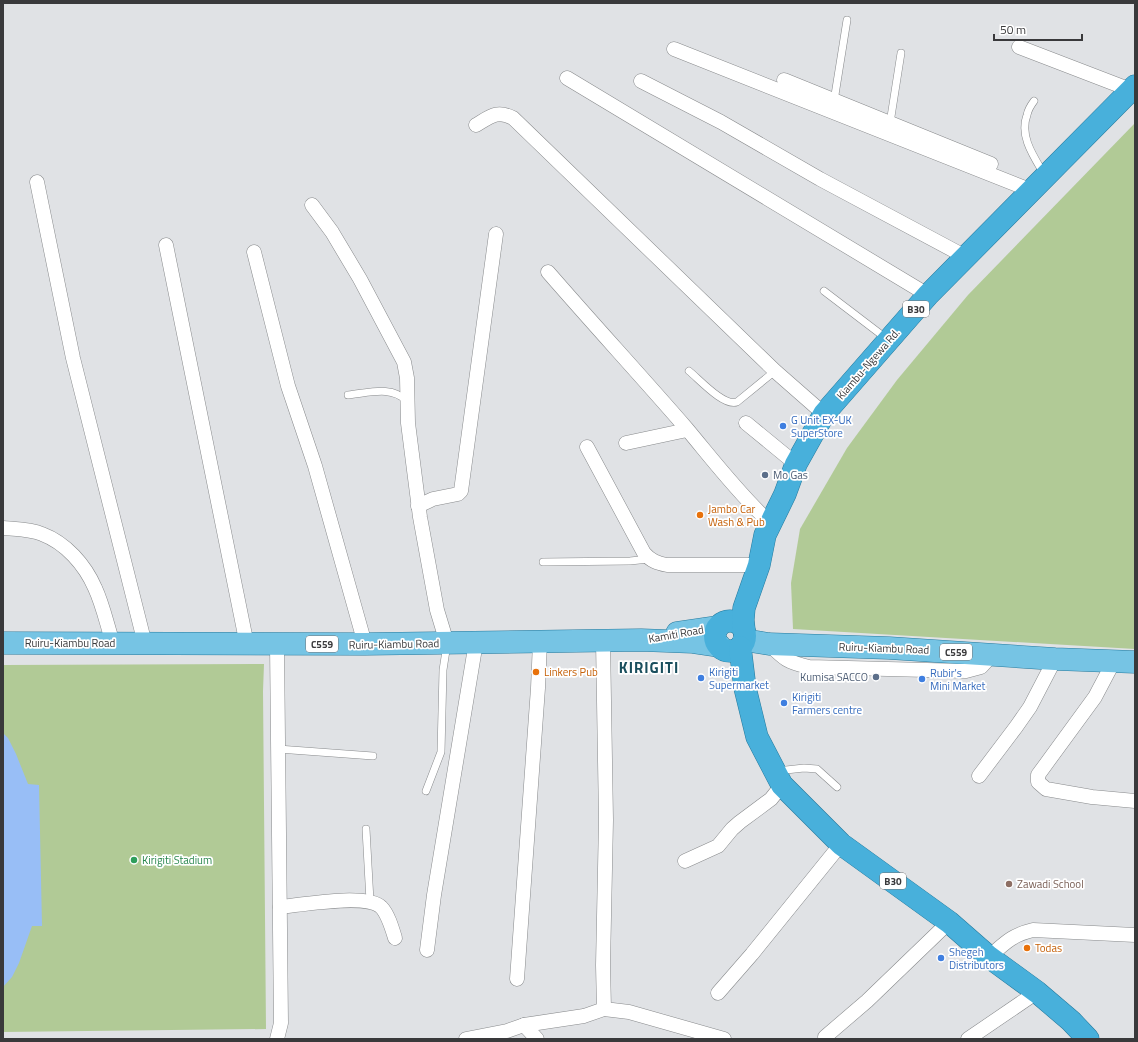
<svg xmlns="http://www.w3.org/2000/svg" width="1138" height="1042" viewBox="0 0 1138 1042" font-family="'Titillium Web',sans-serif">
	<rect width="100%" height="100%" fill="#e0e2e5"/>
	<g fill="#b1ca96">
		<polygon points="1135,123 1135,649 793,629 791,583 800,529 847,448 897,380 968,295"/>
		<polygon points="264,664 263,691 266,1029 3,1032 3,665"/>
	</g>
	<polygon fill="#98bef6" points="3,733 8,738 16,754 28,784 39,785 42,926 32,926 19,963 12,977 3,987"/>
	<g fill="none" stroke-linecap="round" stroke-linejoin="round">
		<g stroke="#888a8c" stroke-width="8">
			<g id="service">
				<polyline points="834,101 847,20"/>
				<path d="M1034,101C1031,105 1028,110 1027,115C1019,136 1034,157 1044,174"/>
				<polyline points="890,123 901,53"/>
				<polyline points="824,291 887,339"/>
				<path d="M689,371C699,379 724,407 737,402L775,371"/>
				<path d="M348,395C369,393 391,385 407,401"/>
				<polyline points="543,562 630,561 649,559"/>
				<polyline points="278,749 373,756"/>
				<polyline points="777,771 804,768 817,769 837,787"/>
				<polyline points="426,791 441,752 443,670 447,644"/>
				<polyline points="366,829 370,901"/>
			</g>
		</g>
		<g stroke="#888a8c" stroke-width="15">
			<g id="minor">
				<polyline points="1019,47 1131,90"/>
				<polyline points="674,49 1030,190"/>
				<polyline points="567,78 928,295"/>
				<polyline points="784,80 991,164"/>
				<polyline points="641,81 721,122 820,179 966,257"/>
				<path d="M476,125C491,116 497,110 513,118L775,371L824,414"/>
				<polyline points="37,182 73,358 145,644"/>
				<polyline points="312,205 332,232 360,279 404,362 407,378 408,423 420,517 437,610 447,643"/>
				<polyline points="166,245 247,645"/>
				<polyline points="254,252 288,386 315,466 365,644"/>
				<path d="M548,272C594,325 641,376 687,429C712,459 735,489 763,516L765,533"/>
				<polyline points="746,423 796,464"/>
				<polyline points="626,443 687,430"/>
				<path d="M587,447L644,553C651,561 657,563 667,565H759"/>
				<polyline points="418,506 433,499 458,494 461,491 496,234"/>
				<path d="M3,528C16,529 31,529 42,534C66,543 85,565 95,588C103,605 107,625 113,643"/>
				<path d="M769,644C784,659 787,662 809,667L966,671L981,667L993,654"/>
				<polyline points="277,645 281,1023 277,1039"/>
				<polyline points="1114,661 1095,697 1038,775 1038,782 1046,789 1092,797 1135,801"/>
				<polyline points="979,776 1016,727 1030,707 1055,659"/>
				<polyline points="685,861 718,846 732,829 740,822 771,799 782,785"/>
				<path d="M280,907C301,905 366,893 381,907C388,914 392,928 395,938"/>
				<polyline points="427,950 434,895 476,642"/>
				<path d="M989,957C1005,943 1012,935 1033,930L1135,935"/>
				<polyline points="517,979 538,688 540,642"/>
				<polyline points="718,993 752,954 841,844"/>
				<polyline points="604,1009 629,1012 724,1039"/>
				<polyline points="524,1025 537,1039"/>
				<polyline points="825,1037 867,1001 949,922"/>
				<polyline points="466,1039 507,1031 524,1025 584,1016 604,1009 603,965 606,820 603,641"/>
				<polyline points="968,1039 1037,992"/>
			</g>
		</g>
		<g stroke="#267a9d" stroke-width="23">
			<g id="primary">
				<polyline points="677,633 718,627"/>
				<polyline points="744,640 769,644 889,648 1055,659 1135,662"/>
				<polyline points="3,643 365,644 641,640 693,642 720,646"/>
			</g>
		</g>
		<g stroke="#267a9d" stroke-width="23">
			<g id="trunk">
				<circle cx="730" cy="636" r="15"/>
				<polyline points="744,630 743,620 744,608 759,565 765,535 785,494 796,464 824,414 928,295 1135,86"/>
				<polyline points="740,647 745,688 757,737 782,785 841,844 949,922 989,957 1037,992 1071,1021 1088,1039"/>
			</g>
		</g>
		<use href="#service" stroke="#fff" stroke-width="7"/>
		<use href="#minor" stroke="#fff" stroke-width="14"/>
		<use href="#primary" stroke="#76c4e4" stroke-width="22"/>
		<use href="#trunk" stroke="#48b0db" stroke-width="22"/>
	</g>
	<g fill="#3f7fe0" stroke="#fff" stroke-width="1.5">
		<circle cx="783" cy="426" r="4"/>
		<circle cx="701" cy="678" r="4"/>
		<circle cx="922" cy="679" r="4"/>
		<circle cx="784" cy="703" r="4"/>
		<circle cx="941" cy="958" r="4"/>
	</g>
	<g fill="#5c6f8a" stroke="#fff" stroke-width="1.5">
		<circle cx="765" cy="475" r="4"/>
		<circle cx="876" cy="677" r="4"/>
	</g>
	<g fill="#e8710a" stroke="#fff" stroke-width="1.5">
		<circle cx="700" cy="515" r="4"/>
		<circle cx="536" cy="672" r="4"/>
		<circle cx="1027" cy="948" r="4"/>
	</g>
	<circle fill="#2e9e5b" stroke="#fff" stroke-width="1.5" cx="134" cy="860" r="4"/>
	<circle fill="#8d6e63" stroke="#fff" stroke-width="1.5" cx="1009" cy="884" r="4"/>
	<g text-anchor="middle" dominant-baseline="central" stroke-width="3.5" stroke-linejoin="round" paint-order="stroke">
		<g fill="#fff" stroke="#747476" stroke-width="1">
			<rect x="903" y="301" width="26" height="16" rx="3"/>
			<rect x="306" y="636" width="32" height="16" rx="3"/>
			<rect x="940" y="644" width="32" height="16" rx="3"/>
			<rect x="880" y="873" width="26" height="16" rx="3"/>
		</g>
		<g font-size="10" font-weight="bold" fill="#39393b">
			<text x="916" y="309">B30</text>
			<text x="322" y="644">C559</text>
			<text x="956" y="652">C559</text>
			<text x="893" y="881">B30</text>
		</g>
		<g font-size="11" fill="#39393b" stroke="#fff">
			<text transform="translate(868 364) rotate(-49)">Kiambu-Ngewa Rd.</text>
			<text transform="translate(676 634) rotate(-10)">Kamiti Road</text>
			<text x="70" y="643">Ruiru-Kiambu Road</text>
			<text transform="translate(394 644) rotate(-1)">Ruiru-Kiambu Road</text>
			<text transform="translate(884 648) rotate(2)">Ruiru-Kiambu Road</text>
		</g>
		<g font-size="11" fill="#366cbe" stroke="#fff" text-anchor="start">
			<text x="791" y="420">G Unit EX-UK<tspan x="791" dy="13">SuperStore</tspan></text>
			<text x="709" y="672">Kirigiti<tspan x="709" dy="13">Supermarket</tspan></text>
			<text x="930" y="673">Rubir's<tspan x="930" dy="13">Mini Market</tspan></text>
			<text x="792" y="697">Kirigiti<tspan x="792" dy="13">Farmers centre</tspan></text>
			<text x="949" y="952">Shegeh<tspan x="949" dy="13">Distributors</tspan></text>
		</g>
		<g font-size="11" fill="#4e5e75" stroke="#fff" text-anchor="start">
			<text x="773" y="475">Mo Gas</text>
			<text x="868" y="677" text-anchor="end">Kumisa SACCO</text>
		</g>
		<g font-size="11" fill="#c56008" stroke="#fff" text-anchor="start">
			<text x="708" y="509">Jambo Car<tspan x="708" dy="13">Wash &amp; Pub</tspan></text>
			<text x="544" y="672">Linkers Pub</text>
			<text x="1035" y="948">Todas</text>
		</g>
		<g font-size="11" fill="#27864d" stroke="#fff" text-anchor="start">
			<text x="142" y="860">Kirigiti Stadium</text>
		</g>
		<g font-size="11" fill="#785e54" stroke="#fff" text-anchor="start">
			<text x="1017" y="884">Zawadi School</text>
		</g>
		<g font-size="15" font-weight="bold" letter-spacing="1" fill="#194e5d" stroke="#fff">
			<text x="649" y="667">KIRIGITI</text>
		</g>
	</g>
	<rect width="1138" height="1042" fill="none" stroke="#39393b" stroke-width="8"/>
	<path d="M994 34v6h88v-6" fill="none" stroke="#39393b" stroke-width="2"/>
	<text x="1000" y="34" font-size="12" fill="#39393b" stroke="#ffffff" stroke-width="3" paint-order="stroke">50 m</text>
</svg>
